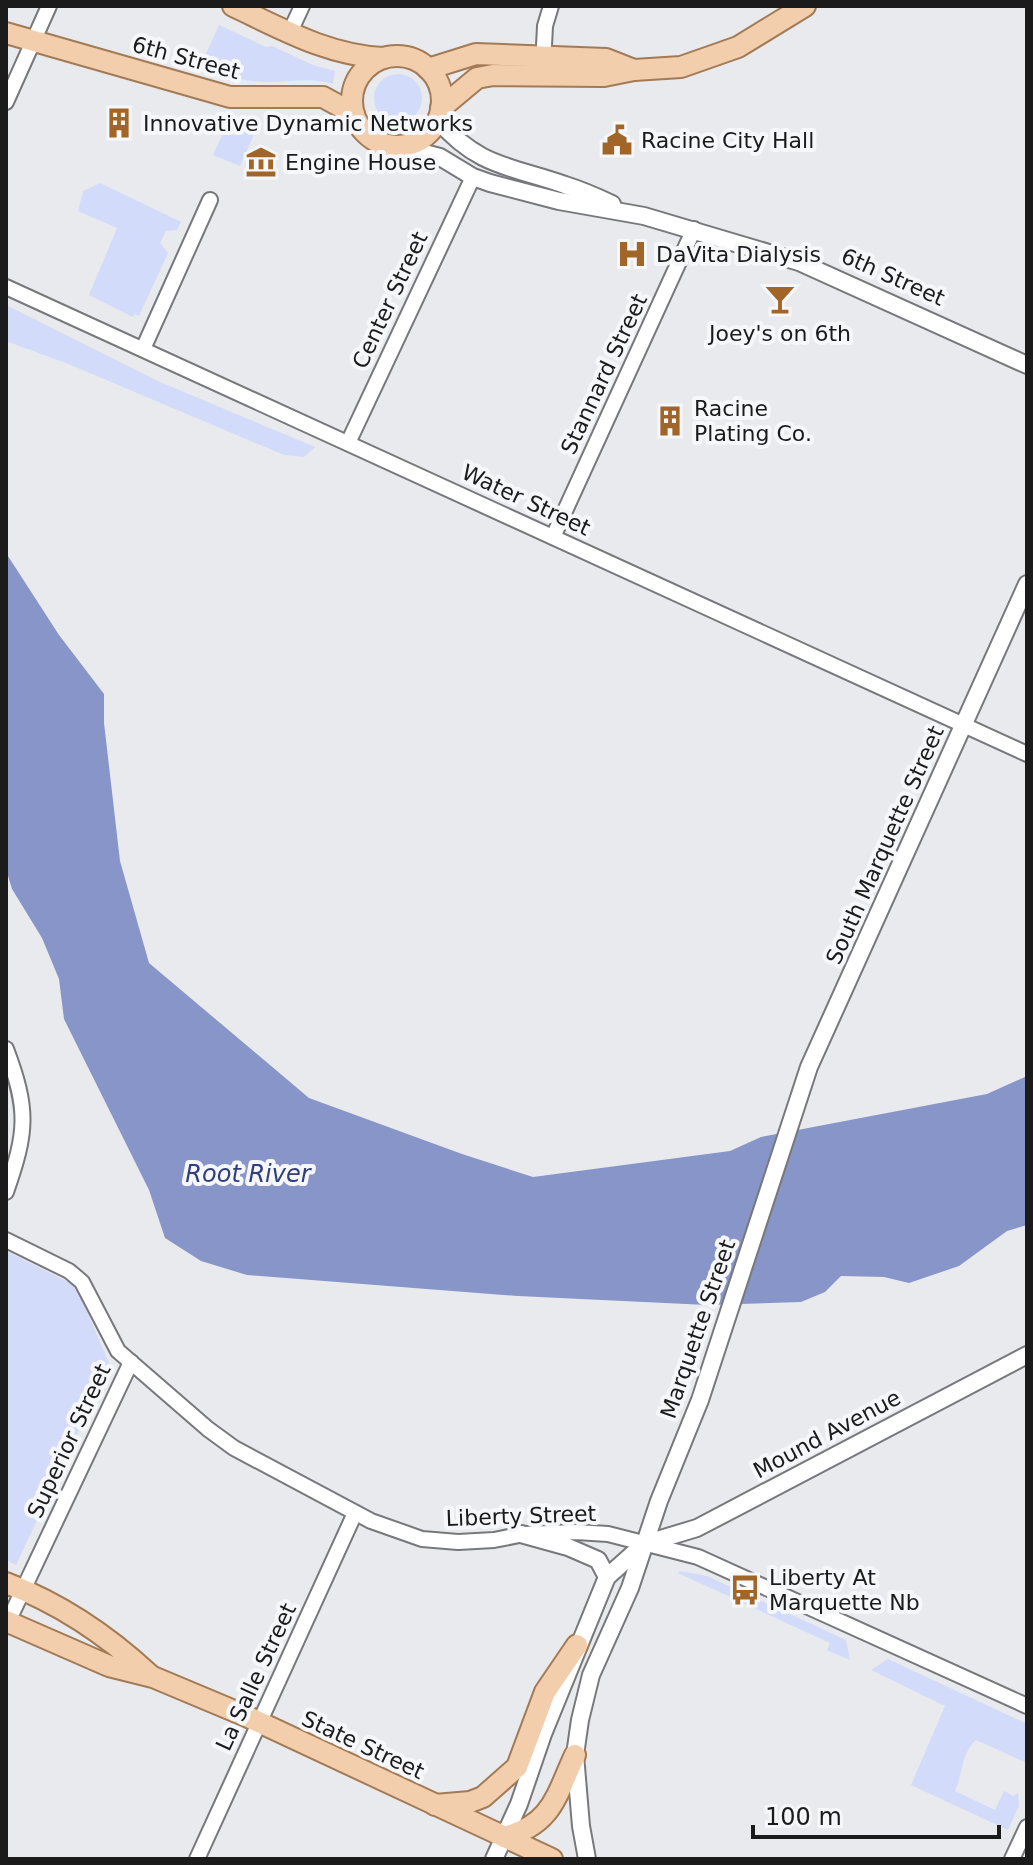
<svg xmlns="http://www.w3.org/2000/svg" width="1033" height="1865" viewBox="0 0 1033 1865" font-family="'DejaVu Sans',sans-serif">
	<rect width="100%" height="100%" fill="#e9eaed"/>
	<g fill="#d2dbfa">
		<path d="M219,25L266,47L272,46L313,65L335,71L333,84C311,77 291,82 269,82C245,82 223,75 200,67Z"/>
		<circle cx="398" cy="98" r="24"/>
		<polygon points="229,120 256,130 240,166 213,155"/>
		<polygon points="100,183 181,222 177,230 166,231 160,243 168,253 139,316 134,314 133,317 89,295 117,228 78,211 83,191"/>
		<polygon points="6,305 160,382 315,447 304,457 284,455 71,365 6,341"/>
		<polygon points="6,1251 72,1284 80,1296 110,1365 16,1565 6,1560"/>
		<polygon points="680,1571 707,1576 846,1640 850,1660 827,1650 830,1643 678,1573"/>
		<path d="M888,1659L1027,1724V1763L976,1740C961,1753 963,1774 955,1791L995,1810L1004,1791L1013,1796L1018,1793L1019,1806L1008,1830L911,1785L945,1706L871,1670Z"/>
	</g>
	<polygon fill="#8795c8" points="6,553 59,635 104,694 104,723 120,861 149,963 309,1098 462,1154 533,1177 730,1151 761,1137 987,1094 1027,1076 1027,1225 1007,1231 959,1266 909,1283 884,1277 841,1276 825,1292 801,1302 707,1305 518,1296 247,1275 201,1261 165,1238 149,1190 64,1019 59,979 42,938 12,889 6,869"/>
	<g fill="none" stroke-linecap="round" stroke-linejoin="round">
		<g stroke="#77787b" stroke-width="18">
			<g id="minor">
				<polyline points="290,32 302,6"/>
				<polyline points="543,65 545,26 551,6"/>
				<polyline points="6,102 49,6"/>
				<polyline points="6,287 1027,754"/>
				<polyline points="143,349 210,200"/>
				<polyline points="348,443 473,177"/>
				<polyline points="553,537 694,229"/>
				<path d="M6,1049C29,1110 27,1132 6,1192"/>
				<polyline points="6,1240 69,1271 82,1282 118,1351 208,1429 234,1448 371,1521 422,1539 458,1542 494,1540 524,1534 576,1532 608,1534 698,1557 1027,1706"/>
				<polyline points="6,1626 131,1362"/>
				<polyline points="197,1859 355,1513"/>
				<polyline points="1012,1859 1027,1827"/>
			</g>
		</g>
		<g stroke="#77787b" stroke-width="20">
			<g id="tertiary">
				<path d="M438,120C478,167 511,166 565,185C581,190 597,197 612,204"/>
				<polyline points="397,146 440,157 473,177 490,183 559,201 644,216 799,262 1027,365"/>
				<polyline points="521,1534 568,1547 598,1560 607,1577"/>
				<polyline points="494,1859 519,1804 543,1734 607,1577 644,1544 697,1528 1027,1355"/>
				<polyline points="587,1859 581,1826 575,1755 580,1720 591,1675 630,1588 659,1501 700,1400 809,1067 1027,584"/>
			</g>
		</g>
		<g stroke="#a27b56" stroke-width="24">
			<g id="primary">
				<path d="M233,6C282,29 327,55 383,58"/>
				<polyline points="6,33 230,97 323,97 354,114"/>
				<circle cx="397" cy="101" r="45"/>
				<polyline points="428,69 476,54 606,59 634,70"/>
				<polyline points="441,108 477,78 493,75 604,76 634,70 681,67 738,47 805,6"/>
				<path d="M6,1583C59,1603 108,1636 150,1675"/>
				<polyline points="6,1621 109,1666 153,1677 246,1716 552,1859"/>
				<polyline points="435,1805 470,1802 483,1797 517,1767 545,1692 577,1645"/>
				<path d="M504,1837C552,1825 556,1796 575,1755"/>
			</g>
		</g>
		<use href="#minor" stroke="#fff" stroke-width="14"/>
		<use href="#tertiary" stroke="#fff" stroke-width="16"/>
		<use href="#primary" stroke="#f3cead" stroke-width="20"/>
	</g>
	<defs>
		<g id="building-bare" transform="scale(2.4)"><path d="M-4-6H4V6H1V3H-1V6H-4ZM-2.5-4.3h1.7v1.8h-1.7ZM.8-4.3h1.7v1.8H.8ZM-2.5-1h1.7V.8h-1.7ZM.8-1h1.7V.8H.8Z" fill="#a16528" stroke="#f6f7fa" stroke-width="2.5" paint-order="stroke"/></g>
		<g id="civic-bare" transform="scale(2.4)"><path d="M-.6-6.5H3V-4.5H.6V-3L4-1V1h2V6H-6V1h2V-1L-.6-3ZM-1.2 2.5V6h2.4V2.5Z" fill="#a16528" stroke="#f6f7fa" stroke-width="2.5" paint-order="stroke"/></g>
		<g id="museum-bare" transform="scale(2.4)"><path d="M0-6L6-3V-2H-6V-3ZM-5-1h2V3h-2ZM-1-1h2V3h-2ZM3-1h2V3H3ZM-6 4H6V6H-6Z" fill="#a16528" stroke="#f6f7fa" stroke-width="2.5" paint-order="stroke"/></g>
		<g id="hospital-bare" transform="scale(2.4)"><path d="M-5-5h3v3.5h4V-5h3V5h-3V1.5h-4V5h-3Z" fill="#a16528" stroke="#f6f7fa" stroke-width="2.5" paint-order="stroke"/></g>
		<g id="bar-bare" transform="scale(2.4)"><path d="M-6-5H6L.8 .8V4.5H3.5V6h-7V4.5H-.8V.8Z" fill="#a16528" stroke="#f6f7fa" stroke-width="2.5" paint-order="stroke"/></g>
		<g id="bus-bare" transform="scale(2.4)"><path d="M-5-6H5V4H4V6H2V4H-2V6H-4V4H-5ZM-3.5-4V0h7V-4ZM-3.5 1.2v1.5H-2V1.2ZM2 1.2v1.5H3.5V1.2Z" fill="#a16528" stroke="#f6f7fa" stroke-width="2.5" paint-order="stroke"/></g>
	</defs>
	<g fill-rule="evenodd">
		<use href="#building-bare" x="119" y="123"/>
		<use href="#civic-bare" x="617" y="140"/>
		<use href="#museum-bare" x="261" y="162"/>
		<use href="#hospital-bare" x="632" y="254"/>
		<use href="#bar-bare" x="780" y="299"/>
		<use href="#building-bare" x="670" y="421"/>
		<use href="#bus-bare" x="745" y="1590"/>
	</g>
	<g text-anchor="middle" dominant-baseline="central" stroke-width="8" stroke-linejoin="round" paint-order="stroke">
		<g font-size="22" fill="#1b1b1c" stroke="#f6f7fa">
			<text transform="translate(186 58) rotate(15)">6th Street</text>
			<text transform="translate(893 277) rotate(24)">6th Street</text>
			<text transform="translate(390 300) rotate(-65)">Center Street</text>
			<text transform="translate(604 374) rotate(-65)">Stannard Street</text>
			<text transform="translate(526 500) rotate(25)">Water Street</text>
			<text transform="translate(885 845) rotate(-66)">South Marquette Street</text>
			<text transform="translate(698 1329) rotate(-71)">Marquette Street</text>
			<text transform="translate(827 1434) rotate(-28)">Mound Avenue</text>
			<text transform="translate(69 1441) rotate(-65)">Superior Street</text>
			<text transform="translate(521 1516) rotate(-2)">Liberty Street</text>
			<text transform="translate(256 1677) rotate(-65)">La Salle Street</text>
			<text transform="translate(363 1745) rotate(25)">State Street</text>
		</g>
		<g font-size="22" fill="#1b1b1c" stroke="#f6f7fa" text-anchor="start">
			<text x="143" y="123">Innovative Dynamic Networks</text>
			<text x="641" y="140">Racine City Hall</text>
			<text x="285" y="162">Engine House</text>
			<text x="656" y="254">DaVita Dialysis</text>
			<text x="780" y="333" text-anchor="middle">Joey's on 6th</text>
			<text x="694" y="408">Racine<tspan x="694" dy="25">Plating Co.</tspan></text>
			<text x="769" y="1577">Liberty At<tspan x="769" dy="25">Marquette Nb</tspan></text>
		</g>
		<g font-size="24" font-style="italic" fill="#313e7c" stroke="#f6f7fa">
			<text x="248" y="1174">Root River</text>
		</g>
	</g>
	<rect width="1033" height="1865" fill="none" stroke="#1b1b1c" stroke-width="16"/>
	<path d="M753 1825v12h246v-12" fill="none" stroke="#1b1b1c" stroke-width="4"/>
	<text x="765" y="1825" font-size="24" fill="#1b1b1c" stroke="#f6f7fa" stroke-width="6" paint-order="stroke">100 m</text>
</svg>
